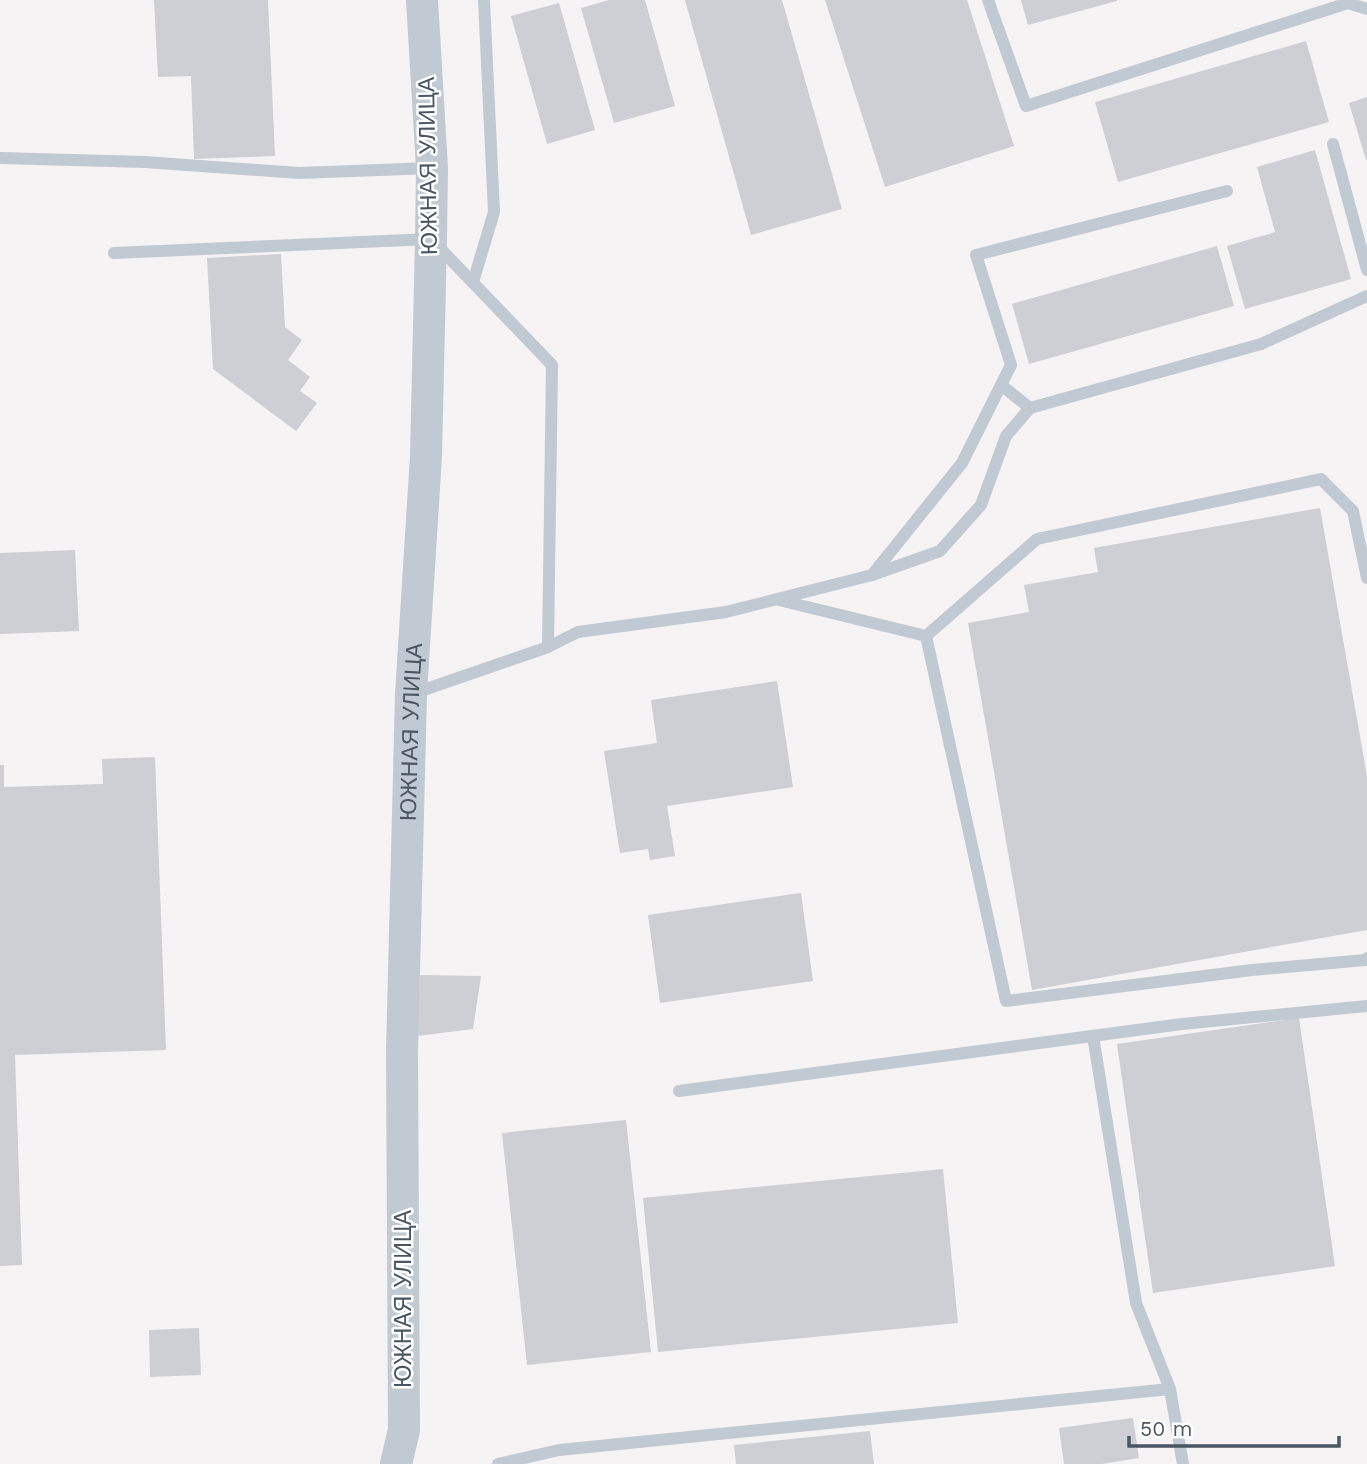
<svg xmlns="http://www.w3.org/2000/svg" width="1367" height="1464" viewBox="0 0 1367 1464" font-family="'Work Sans',sans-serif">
	<rect width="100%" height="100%" fill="#f5f3f3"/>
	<g fill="#cdcfd5">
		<polygon points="154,0 268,0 275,156 194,159 191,76 158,77"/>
		<polygon points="609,0 645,0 675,106 614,123 581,8"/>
		<polygon points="685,0 782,0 842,209 751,235"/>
		<polygon points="825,0 967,0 1014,146 885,187"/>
		<polygon points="1021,0 1117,0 1117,1 1028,25"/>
		<polygon points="559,3 595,130 547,144 511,16"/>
		<polygon points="1306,41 1329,122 1118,182 1095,102"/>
		<polygon points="1367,97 1367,160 1366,160 1349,103"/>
		<polygon points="1315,150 1351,279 1245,309 1227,246 1275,232 1257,167"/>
		<polygon points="1217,246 1234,306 1029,364 1012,304"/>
		<polygon points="281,254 285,327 302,340 288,360 310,377 300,391 317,403 296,431 213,369 207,258"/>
		<polygon points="1320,508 1367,776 1367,930 1032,990 968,623 1029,612 1024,585 1098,572 1094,548"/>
		<polygon points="75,550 79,631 0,634 0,553"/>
		<polygon points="777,681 793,787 667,806 675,856 650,860 648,849 620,853 604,751 657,743 651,700"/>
		<polygon points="155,757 166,1050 15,1055 22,1265 0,1266 0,765 4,765 4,787 103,784 102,759"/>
		<polygon points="801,893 813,981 660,1003 648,915"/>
		<polygon points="420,975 481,976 473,1029 417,1036"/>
		<polygon points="1299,1018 1335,1266 1153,1293 1117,1044"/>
		<polygon points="626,1120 651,1352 527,1365 502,1133"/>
		<polygon points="943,1169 958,1323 658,1352 643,1198"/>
		<polygon points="199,1328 201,1375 150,1377 149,1330"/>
		<polygon points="1133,1418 1139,1458 1102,1464 1064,1464 1059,1428"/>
		<polygon points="870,1431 874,1464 736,1464 734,1445"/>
	</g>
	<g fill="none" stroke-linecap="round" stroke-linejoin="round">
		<g stroke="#c1cad2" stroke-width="12">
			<polyline points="988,0 1026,106 1348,3 1367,9"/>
			<polyline points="1333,144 1367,270"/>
			<polyline points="0,158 145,162 299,173 432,168"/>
			<polyline points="114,253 431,239 552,365 548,647"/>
			<polyline points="473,282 494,212 484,0"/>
			<polyline points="1001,385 1030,408"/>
			<polyline points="872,575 940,551 981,505 1006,436 1030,408 1261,344 1367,296"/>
			<polyline points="779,600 926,636"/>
			<polyline points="926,636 1006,1001 1252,970 1365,960 1367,958"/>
			<polyline points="926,636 1037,539 1321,479 1353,511 1367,578"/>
			<polyline points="412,694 548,647 578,632 726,612 872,575 962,463 1011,365 976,255 1227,191"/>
			<polyline points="1093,1036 1136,1303 1170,1389"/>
			<polyline points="679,1091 1182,1024 1367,1006"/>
			<polyline points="498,1464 559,1450 1170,1389 1183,1464"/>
		</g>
		<path stroke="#c1cad2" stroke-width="32" id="s1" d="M396,1464L404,1430L402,1052L411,694L426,456L431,239L432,168L422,0"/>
	</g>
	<g text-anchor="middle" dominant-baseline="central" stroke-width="5" stroke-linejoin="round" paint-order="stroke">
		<g font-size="23" fill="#4a5661" stroke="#fff">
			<text transform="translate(428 166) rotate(-91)">ЮЖНАЯ УЛИЦА</text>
			<text stroke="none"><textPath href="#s1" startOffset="733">ЮЖНАЯ УЛИЦА</textPath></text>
			<text transform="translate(403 1299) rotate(-90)">ЮЖНАЯ УЛИЦА</text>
		</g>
	</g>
	<path d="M1129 1436v10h210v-10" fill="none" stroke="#4a5661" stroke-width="3.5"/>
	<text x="1140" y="1436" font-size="21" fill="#4a5661" stroke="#ffffff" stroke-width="5" paint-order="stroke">50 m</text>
</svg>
